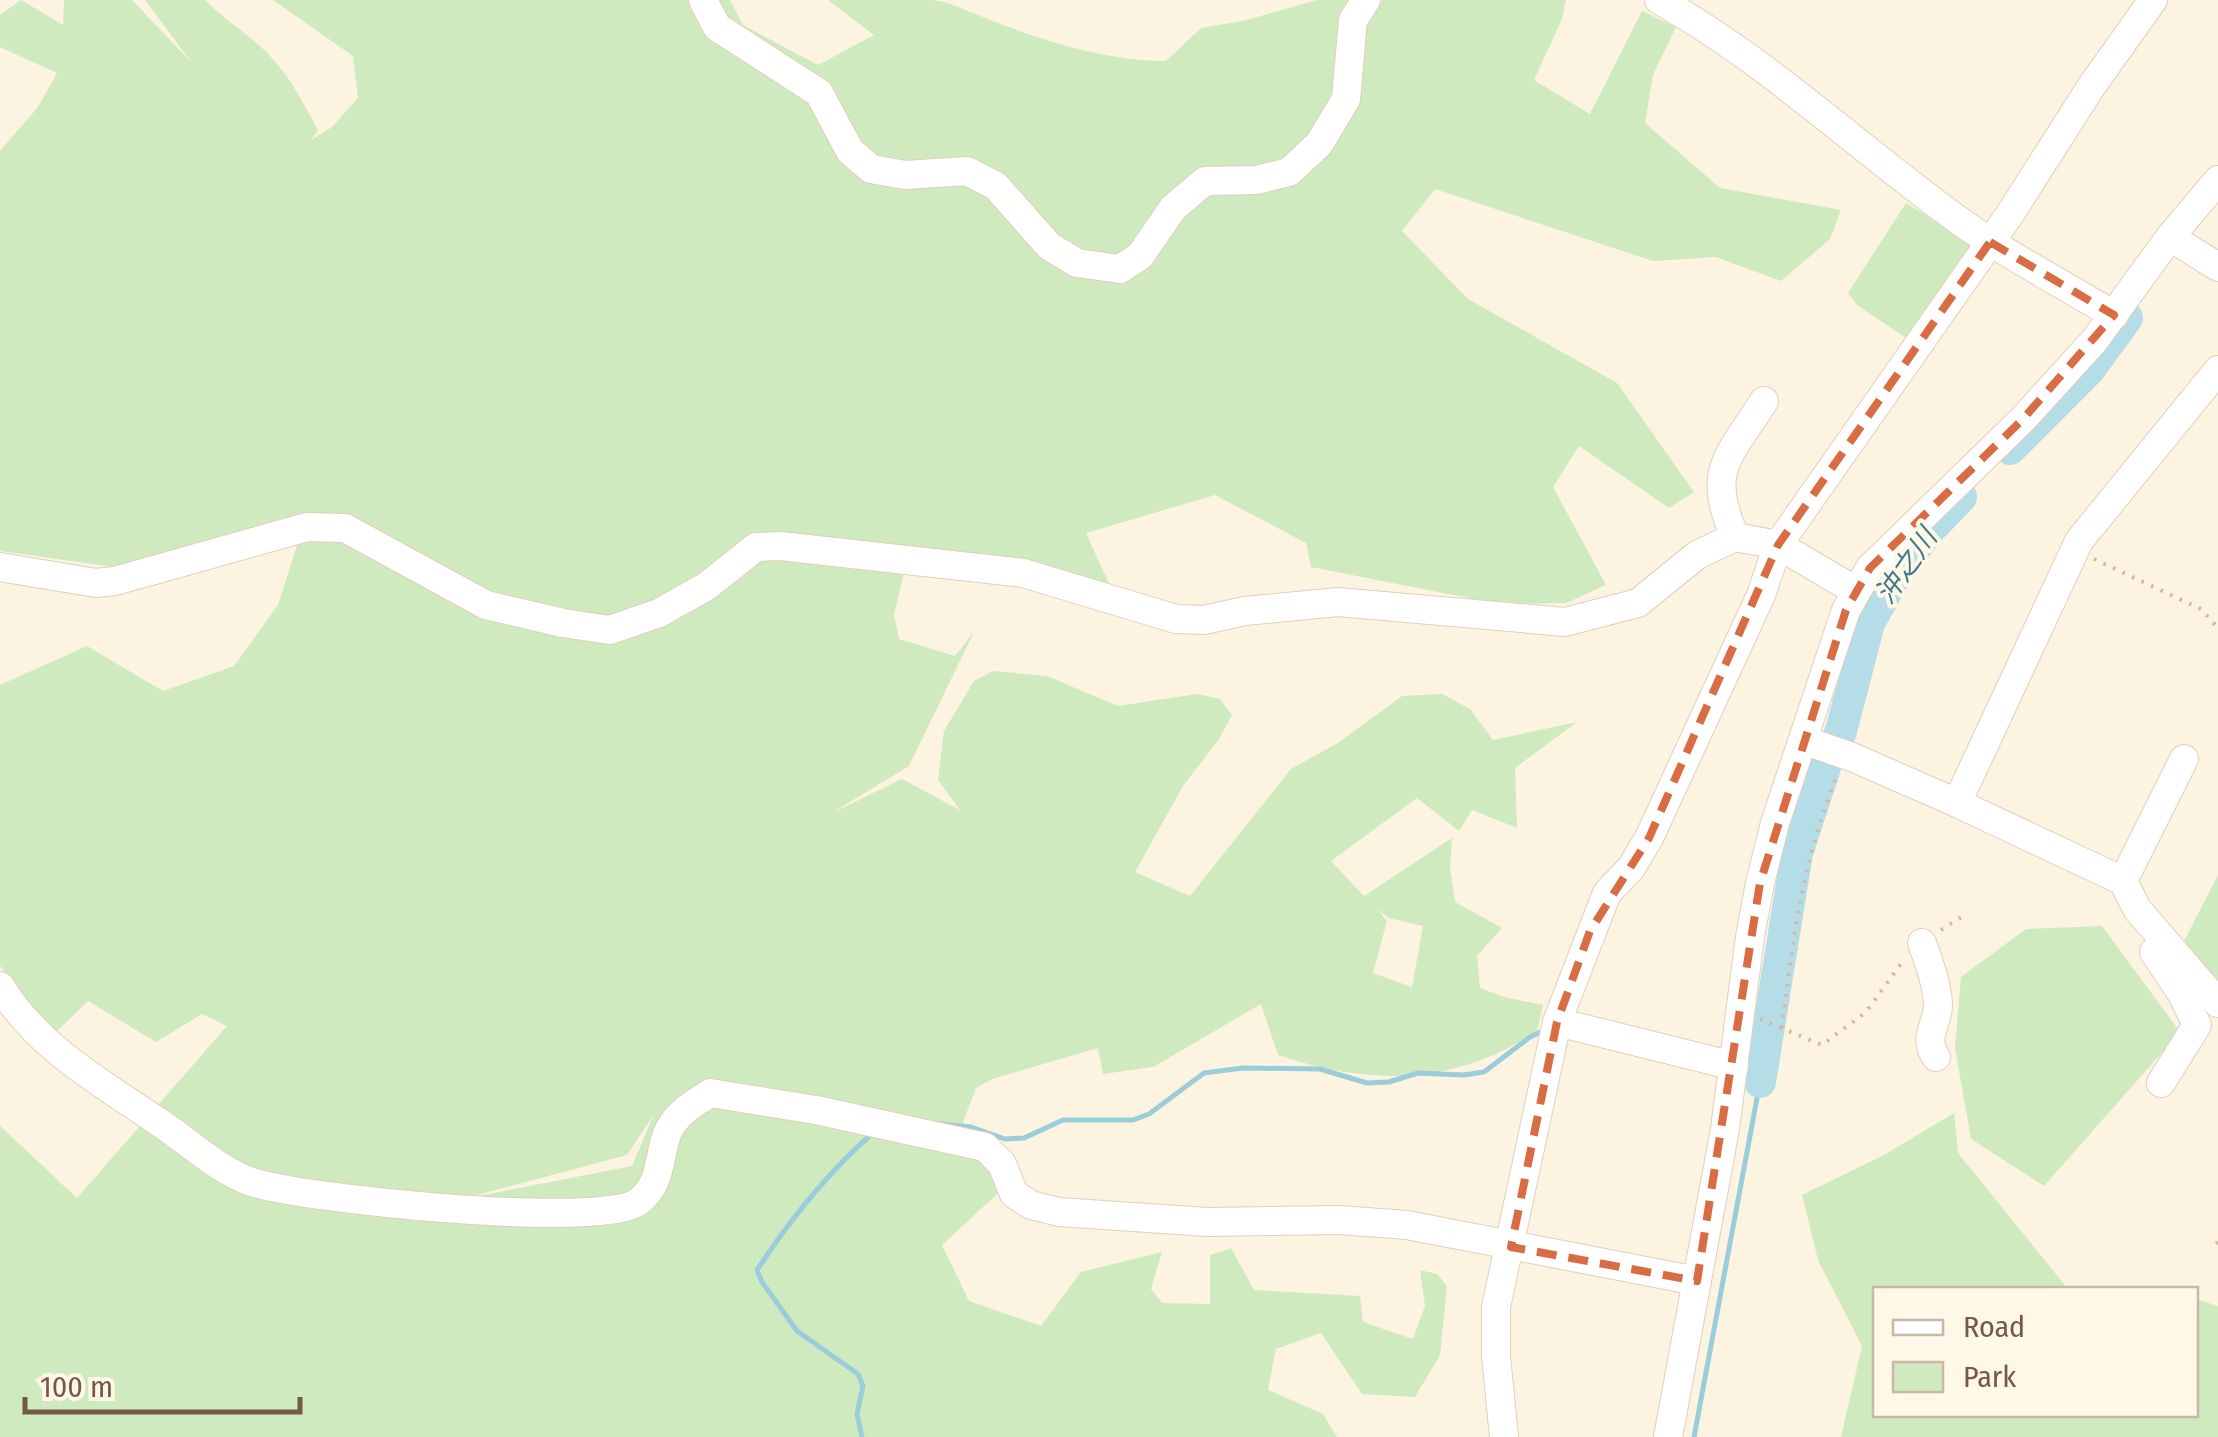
<svg xmlns="http://www.w3.org/2000/svg" width="2218" height="1437" viewBox="0 0 2218 1437" font-family="'Fira Sans Condensed','Noto Sans JP',sans-serif">
	<rect width="100%" height="100%" fill="#fdf3e1"/>
	<g fill="#cfeabf" fill-rule="evenodd">
		<path d="M21,0L63,25L64,0H132L192,63L145,0H205C225,21 252,36 271,57C291,78 304,105 318,130L311,140L332,127L358,98L353,56L273,0H730L743,25L818,65L874,35L828,0H932L948,3C1019,32 1089,60 1166,61L1201,28L1243,21L1317,0H1354L1364,29L1382,0H1566L1562,19L1534,80L1590,114L1642,11L1676,27L1653,75L1645,123L1720,188L1841,210L1830,239L1781,281L1716,257L1653,261L1435,189L1402,231L1468,299L1617,383L1694,492L1669,508L1579,446L1553,487L1606,585L1566,603L1499,604L1311,567L1306,543L1215,495L1086,533L1116,599L906,564L894,615L899,639L955,656L974,632L909,766L832,813L902,779L960,810L938,780L944,731L974,681L993,671L1047,676L1118,706L1197,694L1220,699L1232,715L1219,739L1183,786L1135,872L1190,896L1291,769L1338,743L1402,696L1442,694L1470,709L1493,740L1577,722L1515,768L1517,828L1472,810L1459,831L1417,798L1331,861L1364,896L1452,838L1450,867L1455,902L1502,928L1477,956L1480,988L1504,997L1543,1005L1537,1031C1455,1086 1369,1086 1278,1055L1261,1004L1153,1067L1103,1074L1098,1048L992,1079L976,1088L963,1122L967,1135L1009,1183L942,1245L969,1301L1041,1326L1081,1272L1162,1252L1151,1289L1162,1303L1210,1304V1255L1231,1248L1254,1290L1360,1296L1363,1322L1413,1339L1425,1306L1420,1270L1437,1274L1447,1286L1440,1355L1415,1397L1362,1394L1321,1333L1276,1349L1268,1390L1323,1414L1337,1437H0V1126L77,1198L227,1026L202,1014L156,1042L88,1001L53,1035L0,966V685L87,646L163,691L234,666L278,605L306,517L114,567L0,551V151L38,107L57,73L0,47V15ZM1377,909L1389,918L1423,926L1412,987L1373,973L1387,921ZM654,1114L632,1166L458,1200L627,1155Z"/>
		<polygon points="1906,203 1975,246 1909,340 1857,305 1848,293"/>
		<polygon points="2218,875 2218,991 2181,947"/>
		<polygon points="2102,926 2180,1032 2044,1186 1971,1139 1955,1048 1961,977 2026,929"/>
		<polygon points="1954,1113 1958,1153 2068,1289 1876,1290 1876,1414 2196,1414 2196,1299 2218,1306 2218,1437 1841,1437 1862,1346 1818,1260 1802,1195 1884,1155"/>
	</g>
	<g fill="none" stroke-linecap="round" stroke-linejoin="round">
		<g stroke="#9bccd9" stroke-width="5">
			<polyline points="940,1124 971,1127 1005,1139 1024,1138 1063,1120 1133,1120 1149,1114 1204,1073 1243,1068 1320,1069 1367,1083 1389,1082 1418,1073 1463,1075 1484,1072 1530,1037 1545,1030"/>
			<path d="M862,1437L857,1414L863,1386L858,1374L797,1331L762,1282L757,1270C791,1218 827,1173 874,1132"/>
			<polyline points="1694,1437 1760,1082 1740,1077"/>
		</g>
		<g stroke="#b5dde7" stroke-width="32">
			<polyline points="2010,449 2089,370 2127,318"/>
			<polyline points="1760,1082 1797,853 1827,761 1841,731 1869,623 1900,568 1931,528 1961,497"/>
		</g>
		<g stroke="#e1cfbc" stroke-width="30">
			<g id="minor">
				<polyline points="703,0 717,27 819,93 850,151 871,169 905,175 967,171 996,186 1049,246 1077,263 1120,269 1140,256 1173,208 1205,181 1256,180 1289,172 1319,144 1346,99 1353,20 1366,0"/>
				<path d="M1659,0C1764,59 1853,143 1950,214C2001,252 2059,282 2114,315"/>
				<polyline points="2170,237 2218,267"/>
				<path d="M1735,537C1705,470 1729,457 1764,401"/>
				<polyline points="0,567 96,583 115,581 307,527 345,528 486,605 563,623 610,630 659,613 707,586 756,547 780,546 1023,573 1176,619 1204,620 1245,611 1338,602 1565,622 1638,603 1697,555 1735,537 1778,545 1856,591"/>
				<polyline points="1803,740 1852,757 1957,803 2123,881 2137,909 2218,1003"/>
				<polyline points="1957,803 2079,541 2218,370"/>
				<polyline points="2123,881 2184,759"/>
				<path d="M1922,943C1929,963 1937,983 1938,1005C1938,1025 1922,1037 1936,1057"/>
				<polyline points="2154,952 2182,994 2197,1025 2161,1083"/>
				<path d="M0,986C40,1051 106,1085 166,1127C192,1145 219,1170 249,1181C298,1199 601,1229 638,1202C662,1184 658,1159 667,1134C675,1114 693,1104 710,1093L816,1110L985,1147L1002,1164L1014,1194L1031,1205L1059,1212L1207,1222L1339,1220L1407,1225L1697,1281"/>
				<polyline points="1557,1022 1734,1066"/>
				<polyline points="1504,1437 1496,1356 1496,1307 1557,1022 1607,893 1631,868 1649,838 1761,595 1778,545 2010,214 2091,87 2153,0"/>
				<polyline points="1668,1437 1725,1129 1750,937 1760,883 1775,823 1846,610 1870,568 2023,419 2094,341 2170,237 2218,180"/>
			</g>
		</g>
		<g stroke="#d8b59b" stroke-width="4" stroke-dasharray="2.5 8" stroke-linecap="butt">
			<polyline points="2094,559 2201,609 2218,628"/>
			<polyline points="1941,930 1963,916"/>
			<polyline points="1760,1019 1822,1045 1866,1012 1903,961"/>
			<path d="M1782,1028C1793,938 1803,858 1838,773"/>
			<polyline points="2218,1242 2215,1245 2218,1247"/>
		</g>
		<use href="#minor" stroke="#fff" stroke-width="28"/>
	</g>
	<path fill="none" stroke="#d96c42" stroke-width="8" stroke-dasharray="20 12" stroke-linejoin="round" d="M1990,242L2114,315L2023,419L1870,568L1846,610L1760,883L1697,1281L1511,1247L1557,1022L1590,931L1649,838L1778,545Z"/>
	<g text-anchor="middle" dominant-baseline="central" stroke-width="8" stroke-linejoin="round" paint-order="stroke">
		<g font-size="28" font-style="italic" fill="#407a89" stroke="#fff7e7">
			<text transform="translate(1906 566) rotate(-55)">沖之川</text>
		</g>
	</g>
	<rect x="1873" y="1287" width="325" height="130" fill="#fff7e7" stroke="#c7b8a7" stroke-width="2.5"/>
	<rect x="1893" y="1320" width="50" height="15" fill="#ffffff" stroke="#c7b8a7" stroke-width="2.5"/>
	<text x="1963" y="1337" font-size="30" fill="#745947">Road</text>
	<rect x="1893" y="1362" width="50" height="30" fill="#cfeabf" stroke="#c7b8a7" stroke-width="2.5"/>
	<text x="1963" y="1387" font-size="30" fill="#745947">Park</text>
	<path d="M25 1397v15h275v-15" fill="none" stroke="#745947" stroke-width="5"/>
	<text x="40" y="1397" font-size="30" fill="#745947" stroke="#fff7e7" stroke-width="8" paint-order="stroke">100 m</text>
</svg>
